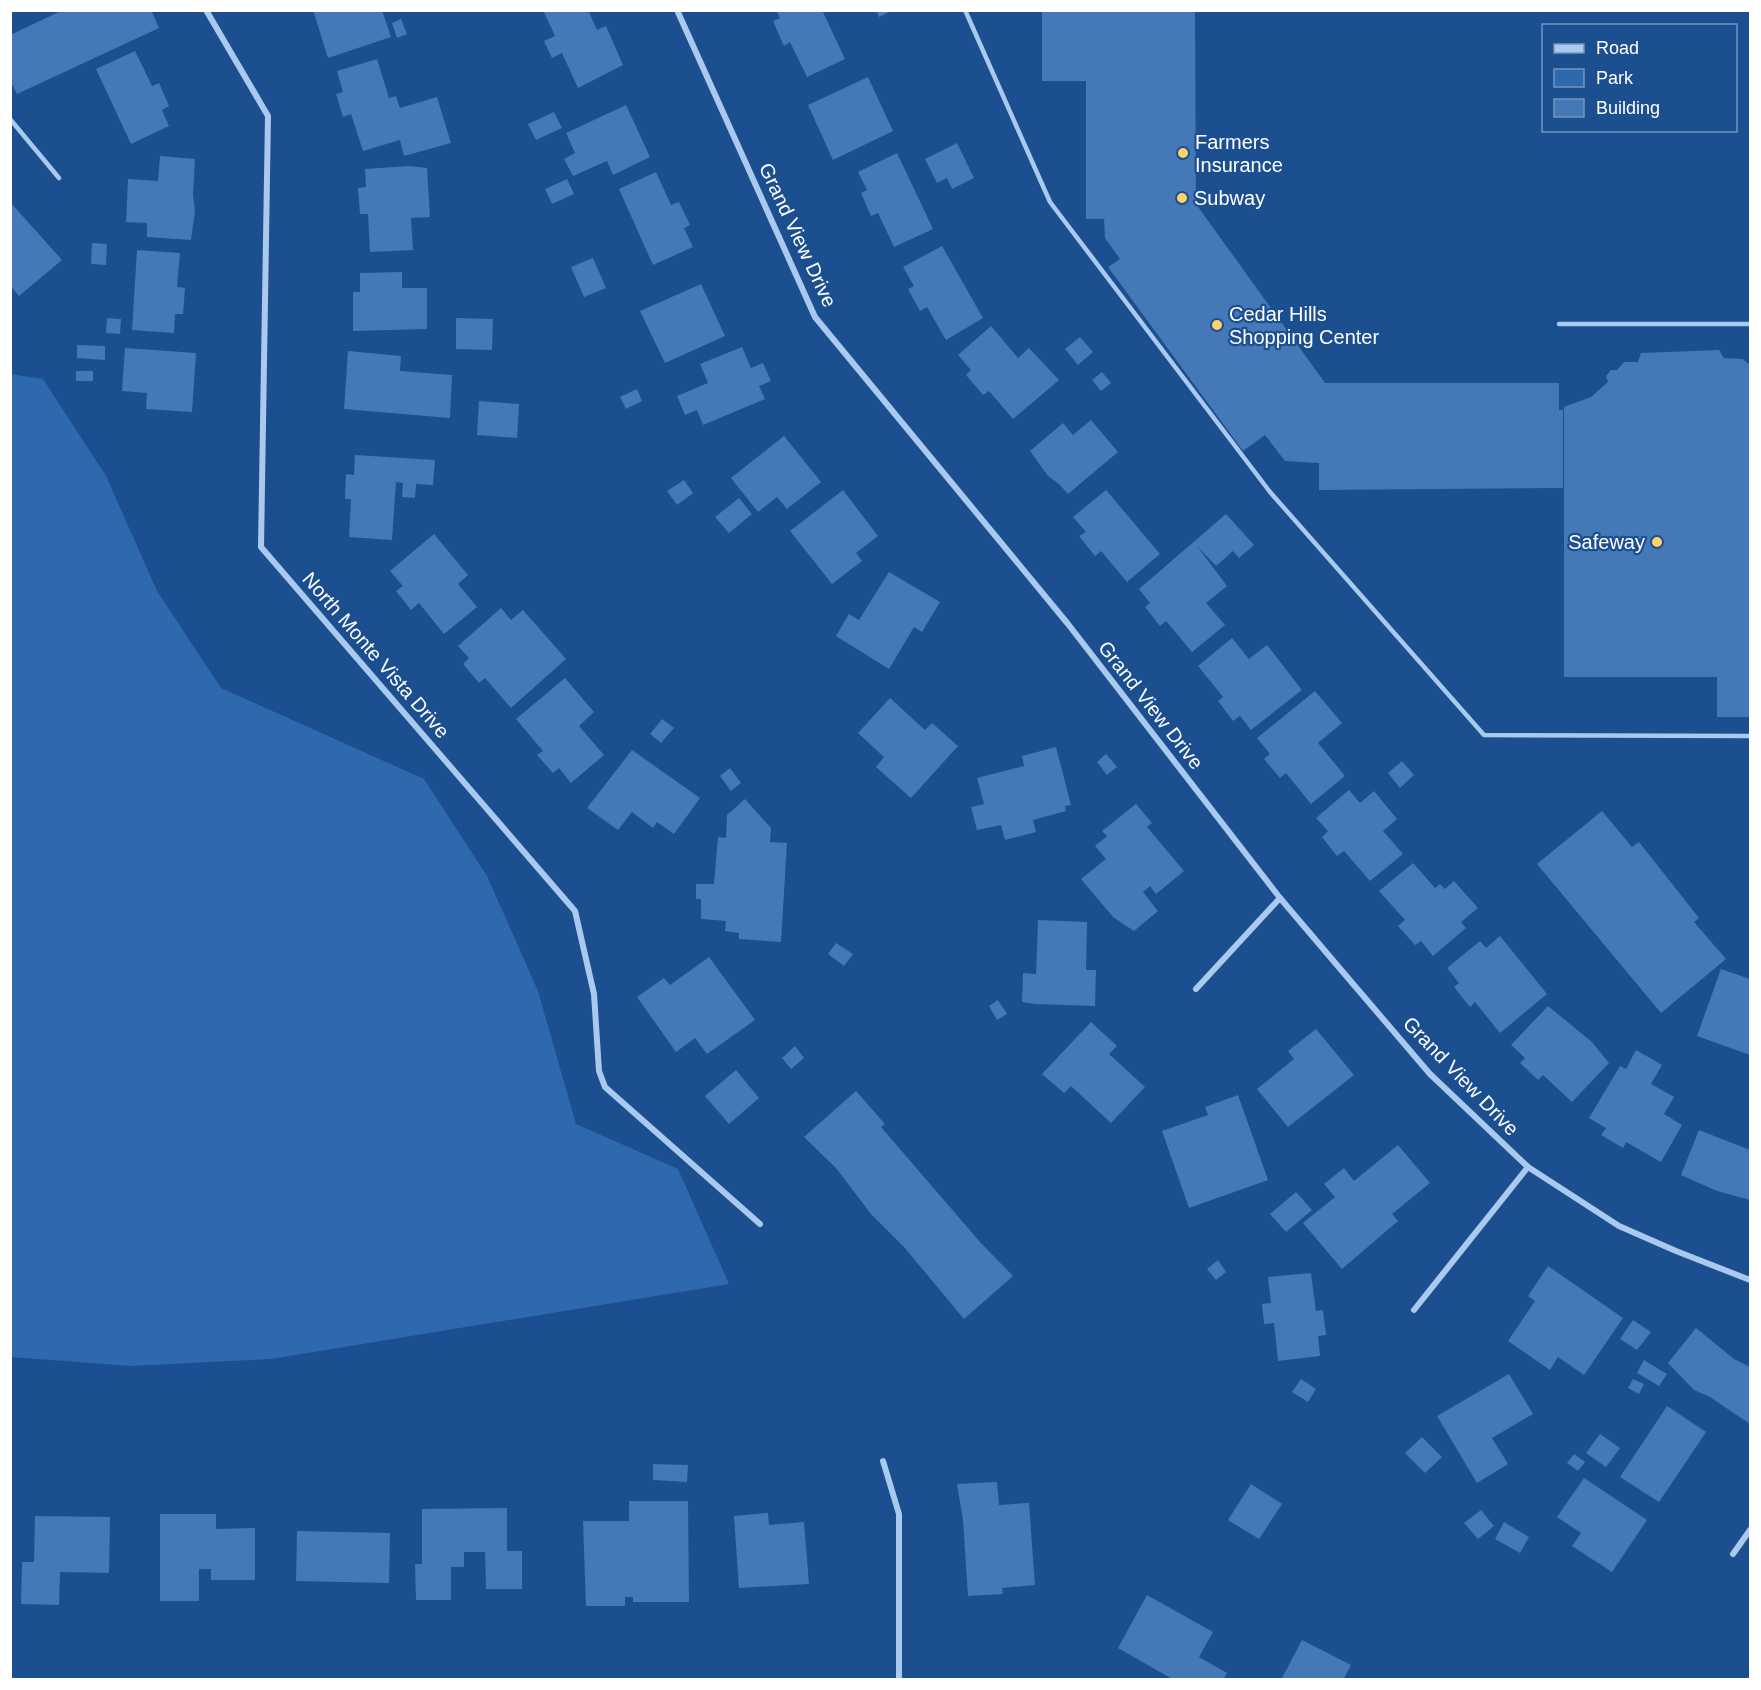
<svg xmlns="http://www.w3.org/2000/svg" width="1761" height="1690" viewBox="0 0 1761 1690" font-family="Helvetica,sans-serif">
	<rect width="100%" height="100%" fill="#1b4f8f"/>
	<polygon fill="#2e69ad" points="10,374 43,379 106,476 157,591 221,688 424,779 487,876 538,991 576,1124 678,1169 729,1284 271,1359 131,1366 11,1357"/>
	<g fill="#4478b7">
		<polygon points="63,10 151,10 159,28 17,94 10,80 10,35"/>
		<polygon points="313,10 382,10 391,37 328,58"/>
		<polygon points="547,10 588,10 597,30 606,26 623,65 578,88 562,53 552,58 544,41 555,36 544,12"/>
		<polygon points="776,10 822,10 845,59 807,77 790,42 784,46 773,21 780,18"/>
		<polygon points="876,10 893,10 879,17"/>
		<polygon points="1042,10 1195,10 1196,204 1325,383 1559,383 1559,410 1563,410 1563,488 1319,490 1319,463 1285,461 1265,435 1243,451 1108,267 1120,259 1105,238 1104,219 1086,219 1086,81 1042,81"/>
		<polygon points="401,19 407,34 397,38 392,23"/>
		<polygon points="135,51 152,86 159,83 169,106 162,110 169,126 131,144 96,69"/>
		<polygon points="377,59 389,98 396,96 400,108 437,97 451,143 404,156 400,140 363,151 351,114 343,117 336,94 343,92 337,71"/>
		<polygon points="868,77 893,131 833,160 808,105"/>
		<polygon points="626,105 650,157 613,175 607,161 573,176 564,159 575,153 566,133"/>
		<polygon points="554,112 562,128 536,140 528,124"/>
		<polygon points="957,143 974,178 952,189 947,178 937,183 925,159"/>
		<polygon points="897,153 933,229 894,247 878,213 871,216 861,193 867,190 858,172"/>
		<polygon points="160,156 195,159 193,195 195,211 191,240 147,237 147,223 126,222 128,179 158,181"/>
		<polygon points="409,166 427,168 430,217 411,218 413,250 370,252 368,214 360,214 358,188 366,187 365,169"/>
		<polygon points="656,172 671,205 679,202 690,225 684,228 693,247 653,265 619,189"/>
		<polygon points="567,179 574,194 552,204 545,189"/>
		<polygon points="10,202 62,260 19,296 10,285"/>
		<polygon points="92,243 107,244 106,265 91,264"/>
		<polygon points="942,246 983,318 946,340 927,307 920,311 908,289 914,286 903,267"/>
		<polygon points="137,250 180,253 177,287 185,288 183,314 175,314 174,333 132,330"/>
		<polygon points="593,258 606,288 584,297 571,267"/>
		<polygon points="402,272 402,288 427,288 427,329 353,331 353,292 360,292 360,273"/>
		<polygon points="701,284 725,336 665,363 640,311"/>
		<polygon points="107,318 121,319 120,334 106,333"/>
		<polygon points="456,318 493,319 492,350 456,349"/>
		<polygon points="991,326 1018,358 1029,348 1059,380 1013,419 989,391 983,395 966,375 971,370 958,355"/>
		<polygon points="1080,337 1093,352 1078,365 1065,349"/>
		<polygon points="77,345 105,346 105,360 77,358"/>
		<polygon points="742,347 751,368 763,363 771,381 759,386 765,399 703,425 697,410 685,415 677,396 708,383 700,364"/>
		<polygon points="125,348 196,353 192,412 146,409 147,393 122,391"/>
		<polygon points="1719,350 1724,358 1743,359 1747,363 1750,363 1750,717 1717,717 1717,677 1564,677 1564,407 1591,397 1608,382 1606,376 1611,370 1617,370 1624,362 1638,362 1641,353"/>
		<polygon points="348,351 401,356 400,371 452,375 450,418 344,409"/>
		<rect x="76" y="371" width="17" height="10"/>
		<polygon points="1102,372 1111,383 1101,391 1092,380"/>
		<polygon points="637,389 642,401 626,409 620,397"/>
		<polygon points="479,401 519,404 517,438 477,435"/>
		<polygon points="1091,420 1118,452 1068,494 1059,484 1048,476 1030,451 1063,423 1073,435"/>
		<polygon points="784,436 821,482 787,509 777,497 758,512 731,478"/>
		<polygon points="355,455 435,460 433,485 416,484 415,498 402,497 403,483 396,482 392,540 349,537 351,499 345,499 346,474 354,475"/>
		<polygon points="684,480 693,493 677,505 667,491"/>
		<polygon points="843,490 878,536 856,553 862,561 832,584 790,531"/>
		<polygon points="1106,490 1160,554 1127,582 1101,551 1095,556 1079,536 1086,532 1073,517"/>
		<polygon points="739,498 752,514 729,533 715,517"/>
		<polygon points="1226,514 1254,545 1239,558 1233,551 1216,566 1197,546 1227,586 1206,603 1225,625 1192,652 1166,621 1160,626 1145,607 1150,603 1139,589"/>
		<polygon points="434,534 468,575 458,584 477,607 444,634 419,603 411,610 396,591 403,586 390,571"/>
		<polygon points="889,572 940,602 922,632 914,627 889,669 836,636 849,614 859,620"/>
		<polygon points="501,608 511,620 523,610 566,659 511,708 485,678 479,683 463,664 469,658 458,646"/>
		<polygon points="1232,638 1249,659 1267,645 1302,690 1251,730 1240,716 1233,721 1218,701 1223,697 1198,666"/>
		<polygon points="565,678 594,712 579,726 604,755 571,783 559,768 553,773 537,755 543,751 516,719"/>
		<polygon points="1315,691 1342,723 1318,743 1345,776 1311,804 1286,773 1280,778 1264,759 1270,754 1257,738"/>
		<polygon points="890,698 925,730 932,723 958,746 911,798 876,767 884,757 858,733"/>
		<polygon points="662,719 674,728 661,743 650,734"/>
		<polygon points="1056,747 1071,805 1065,806 1066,811 1033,820 1036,832 1005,840 1001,825 977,830 971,807 984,804 977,778 1024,766 1022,756"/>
		<polygon points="632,750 700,798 674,834 657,822 653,828 632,812 618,830 587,808"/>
		<polygon points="1106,754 1117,767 1107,775 1097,762"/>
		<polygon points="1402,761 1414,775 1400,788 1388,773"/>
		<polygon points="730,768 741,783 731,791 720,776"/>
		<polygon points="1349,790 1360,803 1374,791 1397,819 1383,831 1403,854 1370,881 1344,851 1337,856 1322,837 1328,831 1316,818"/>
		<polygon points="745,799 771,828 770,842 787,843 781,942 739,939 739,933 725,931 726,921 701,919 701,899 696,899 696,884 714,884 718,837 726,838 727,815"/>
		<polygon points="1136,804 1152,823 1147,827 1184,871 1156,894 1150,886 1143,892 1158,911 1134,931 1113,917 1081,879 1106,859 1095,846 1107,836 1102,831"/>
		<polygon points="1602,811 1632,847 1639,842 1699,918 1694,922 1726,959 1661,1013 1537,864"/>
		<polygon points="1413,863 1435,888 1440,884 1445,889 1454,881 1478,908 1461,922 1466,928 1433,956 1421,941 1415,945 1398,926 1405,920 1379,891"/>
		<polygon points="1038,920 1087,922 1086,970 1096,970 1095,1006 1035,1004 1022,1002 1023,973 1036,974"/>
		<polygon points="1500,936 1547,994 1500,1033 1475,1002 1470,1007 1454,987 1459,983 1447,968 1480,941 1486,948"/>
		<polygon points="836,943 853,954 844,966 828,954"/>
		<polygon points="709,957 755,1020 707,1054 695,1038 676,1052 637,997 664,978 670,985"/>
		<polygon points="1721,969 1750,979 1750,1055 1697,1036"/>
		<polygon points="998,1000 1007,1014 997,1020 989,1006"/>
		<polygon points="1548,1006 1592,1042 1609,1063 1572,1102 1543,1075 1538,1080 1520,1063 1525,1058 1511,1045"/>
		<polygon points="1091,1022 1117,1046 1109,1054 1145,1087 1111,1123 1071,1086 1064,1093 1042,1074"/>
		<polygon points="1316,1029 1354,1075 1288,1127 1257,1089 1294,1059 1288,1051"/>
		<polygon points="795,1046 804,1058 791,1069 782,1058"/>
		<polygon points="1636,1050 1662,1065 1651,1084 1674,1097 1664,1114 1682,1125 1661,1162 1626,1142 1623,1148 1601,1135 1606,1128 1589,1118 1620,1066 1626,1069"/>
		<polygon points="736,1070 759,1098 729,1124 705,1096"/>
		<polygon points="856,1091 885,1124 881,1127 980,1242 1013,1276 964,1319 904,1247 871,1214 836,1168 804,1137"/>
		<polygon points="1238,1095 1268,1180 1189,1208 1162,1131 1208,1115 1205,1107"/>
		<polygon points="1699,1130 1750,1150 1750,1200 1717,1191 1681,1175"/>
		<polygon points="1398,1145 1430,1183 1392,1214 1398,1221 1342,1269 1303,1223 1335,1197 1324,1184 1344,1168 1354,1181"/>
		<polygon points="1296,1192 1312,1210 1286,1232 1270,1214"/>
		<polygon points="1218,1260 1226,1272 1216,1280 1207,1269"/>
		<polygon points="1548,1266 1623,1318 1584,1375 1558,1357 1550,1370 1508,1341 1535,1301 1528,1296"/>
		<polygon points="1311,1273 1316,1311 1323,1310 1326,1335 1318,1336 1320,1356 1278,1361 1274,1323 1264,1324 1262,1304 1271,1303 1268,1277"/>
		<polygon points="1633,1320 1651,1332 1637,1350 1620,1339"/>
		<polygon points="1696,1328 1734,1359 1750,1367 1750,1424 1710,1397 1694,1390 1668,1363"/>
		<polygon points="1644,1360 1667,1374 1659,1386 1637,1373"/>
		<polygon points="1509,1374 1533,1414 1492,1438 1508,1464 1477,1483 1437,1416"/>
		<polygon points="1301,1379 1316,1389 1308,1402 1292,1392"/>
		<polygon points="1633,1379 1644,1384 1639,1394 1628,1388"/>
		<polygon points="1667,1406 1706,1432 1659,1502 1620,1477"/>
		<polygon points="1600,1434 1620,1448 1606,1467 1586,1453"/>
		<polygon points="1422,1437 1442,1457 1425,1473 1405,1453"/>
		<polygon points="1574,1454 1585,1462 1578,1471 1567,1463"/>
		<polygon points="653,1464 688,1465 687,1482 653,1480"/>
		<polygon points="1584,1478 1647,1520 1612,1572 1572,1546 1581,1533 1557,1517"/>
		<polygon points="997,1482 999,1505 1029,1503 1035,1585 1002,1588 1003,1594 968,1596 963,1520 957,1484"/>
		<polygon points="1251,1484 1282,1504 1259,1539 1228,1520"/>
		<polygon points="629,1501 688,1501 689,1602 633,1602 633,1597 625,1597 625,1606 586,1606 583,1521 629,1521"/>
		<polygon points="507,1508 507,1551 522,1551 522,1589 486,1589 485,1552 464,1552 464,1567 451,1567 451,1600 416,1600 415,1564 422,1564 422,1509"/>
		<polygon points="1481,1510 1494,1526 1478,1539 1464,1523"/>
		<polygon points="768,1513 769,1525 804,1522 809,1584 739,1588 734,1516"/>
		<polygon points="160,1514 216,1514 216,1529 255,1528 255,1580 211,1580 211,1569 199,1569 199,1601 160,1601"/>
		<polygon points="35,1516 110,1517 109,1573 60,1572 59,1605 21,1604 22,1562 34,1562"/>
		<polygon points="1504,1522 1529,1537 1520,1553 1495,1539"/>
		<polygon points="297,1531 390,1533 389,1583 296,1581"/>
		<polygon points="1147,1595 1213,1632 1199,1657 1227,1673 1223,1680 1174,1680 1118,1648"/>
		<polygon points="1302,1640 1351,1665 1343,1680 1281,1680"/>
	</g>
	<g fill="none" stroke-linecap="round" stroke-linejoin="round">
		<g stroke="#a9c9ee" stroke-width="4.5">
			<polyline points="965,10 1050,202 1270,492 1484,735 1750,736"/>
			<polyline points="10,119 59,178"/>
			<polyline points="1559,324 1750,324"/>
		</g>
		<g stroke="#a9c9ee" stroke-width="6">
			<polyline points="206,10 268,116 261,547 575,911 594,994 599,1071 605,1087 760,1224"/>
			<polyline points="677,10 815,317 1068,624 1280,898 1342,971 1430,1074 1528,1167 1619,1226 1676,1251 1750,1280"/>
			<polyline points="1196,989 1280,898"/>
			<polyline points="1414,1310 1528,1167"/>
			<polyline points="883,1461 899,1514 899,1680"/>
			<polyline points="1733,1554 1750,1530"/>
		</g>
	</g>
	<g fill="#ffd166" stroke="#1b4f8f" stroke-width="2">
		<circle cx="1183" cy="153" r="6"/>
		<circle cx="1182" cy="198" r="6"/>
		<circle cx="1217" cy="325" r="6"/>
		<circle cx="1657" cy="542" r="6"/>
	</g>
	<g text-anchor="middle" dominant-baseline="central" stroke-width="4.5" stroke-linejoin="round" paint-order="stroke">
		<g font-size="20" fill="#fff" stroke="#1b4f8f" text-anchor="start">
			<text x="1195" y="142">Farmers<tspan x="1195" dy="23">Insurance</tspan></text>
			<text x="1194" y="198">Subway</text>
			<text x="1229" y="314">Cedar Hills<tspan x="1229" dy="23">Shopping Center</tspan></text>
			<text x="1645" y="542" text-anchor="end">Safeway</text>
		</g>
		<g font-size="20" fill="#fff" stroke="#1b4f8f">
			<text transform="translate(798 235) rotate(65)">Grand View Drive</text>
			<text transform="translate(376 655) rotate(49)">North Monte Vista Drive</text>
			<text transform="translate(1151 705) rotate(52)">Grand View Drive</text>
			<text transform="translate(1461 1076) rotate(46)">Grand View Drive</text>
		</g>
	</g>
	<rect width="1761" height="1690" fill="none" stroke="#ffffff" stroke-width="24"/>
	<rect x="1542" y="24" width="195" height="108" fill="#1b4f8f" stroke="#7695bc" stroke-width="1.5"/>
	<rect x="1554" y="44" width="30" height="9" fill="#a9c9ee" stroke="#7695bc" stroke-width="1.5"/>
	<text x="1596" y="54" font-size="18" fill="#ffffff">Road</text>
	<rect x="1554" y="69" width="30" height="18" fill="#2e69ad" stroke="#7695bc" stroke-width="1.5"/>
	<text x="1596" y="84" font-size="18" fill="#ffffff">Park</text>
	<rect x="1554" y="99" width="30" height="18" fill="#4478b7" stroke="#7695bc" stroke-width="1.5"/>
	<text x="1596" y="114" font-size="18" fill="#ffffff">Building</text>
</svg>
